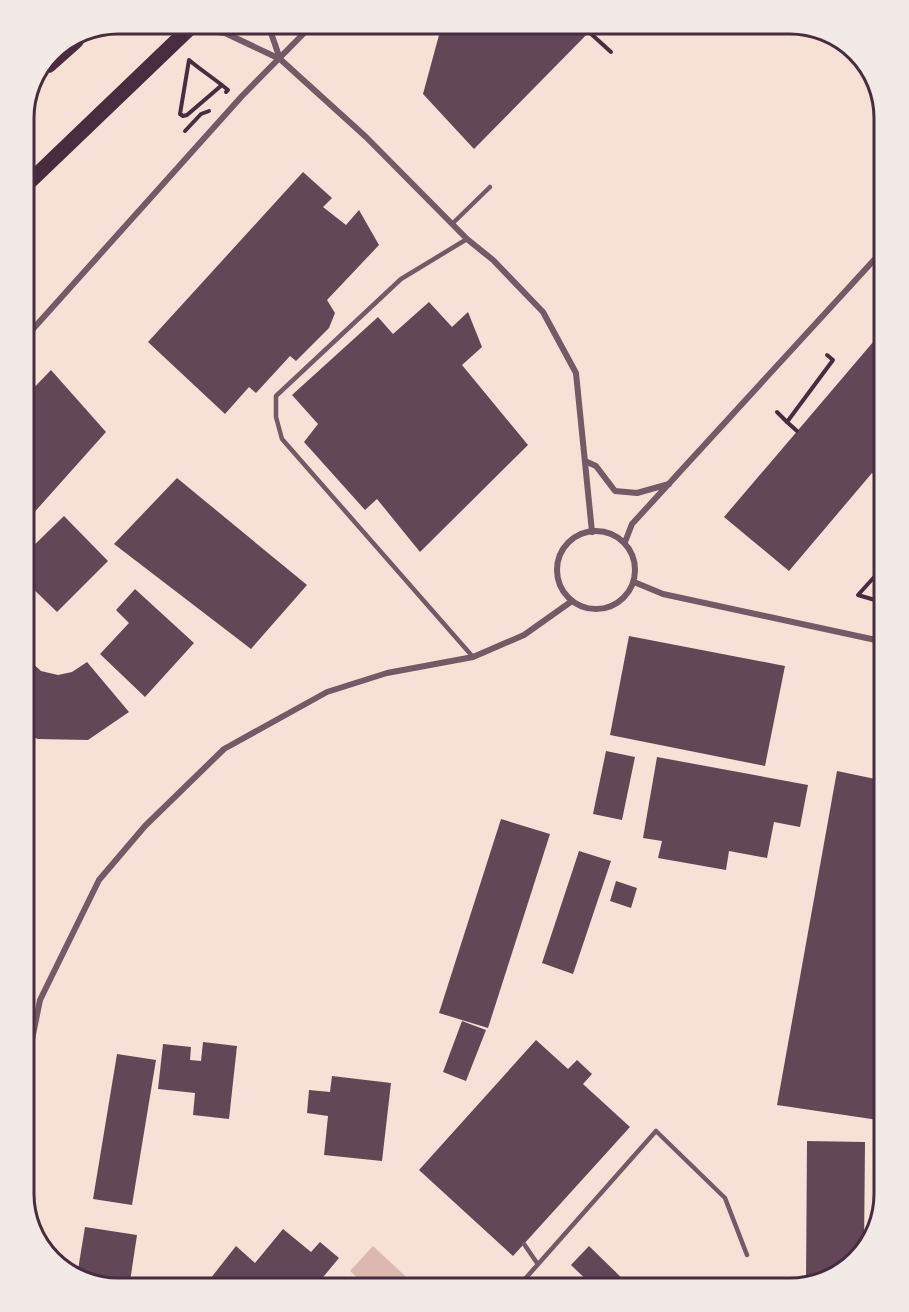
<svg xmlns="http://www.w3.org/2000/svg" width="909" height="1312" viewBox="0 0 909 1312" font-family="'Titillium Web',sans-serif">
	<rect width="100%" height="100%" fill="#f7e1d7"/>
	<polygon fill="#dcb8b0" points="373,1246 418,1288 369,1288 350,1271"/>
	<g fill="#644757">
		<polygon points="442,24 597,24 474,149 423,94"/>
		<polygon points="303,172 332,198 323,207 346,225 359,210 379,245 327,300 335,313 329,328 296,361 290,356 256,393 249,387 225,414 148,342"/>
		<polygon points="429,302 452,327 468,312 482,347 462,365 528,445 420,552 377,499 365,510 304,442 318,424 292,395 378,317 393,334"/>
		<polygon points="885,328 885,481 884,483 872,473 789,571 724,517"/>
		<polygon points="51,370 106,432 31,516 24,507 24,398"/>
		<polygon points="177,478 307,585 251,649 114,544"/>
		<polygon points="64,516 108,561 57,612 24,580 24,555"/>
		<polygon points="135,589 194,643 145,697 100,654 129,623 116,610"/>
		<polygon points="629,636 785,666 765,766 610,735"/>
		<polygon points="29,660 41,671 58,675 72,672 87,662 129,712 88,740 38,739 24,734 24,665"/>
		<polygon points="606,751 635,757 622,820 593,814"/>
		<polygon points="657,757 808,785 800,827 774,822 767,858 729,851 726,870 658,858 662,841 643,838"/>
		<polygon points="837,771 885,781 885,1121 777,1105"/>
		<polygon points="501,819 550,834 488,1028 439,1013"/>
		<polygon points="579,851 611,861 573,974 542,963"/>
		<polygon points="616,881 637,888 631,908 610,901"/>
		<polygon points="462,1021 486,1030 466,1081 443,1072"/>
		<polygon points="536,1040 568,1069 577,1060 592,1074 583,1084 630,1127 513,1256 419,1170"/>
		<polygon points="203,1042 237,1046 229,1119 193,1115 195,1093 158,1089 163,1044 191,1047 190,1060 201,1061"/>
		<polygon points="117,1054 156,1060 132,1205 93,1199"/>
		<polygon points="332,1076 391,1083 382,1161 324,1155 328,1116 307,1113 309,1090 330,1092"/>
		<polygon points="807,1141 865,1142 864,1249 837,1276 806,1284"/>
		<polygon points="85,1227 137,1235 129,1288 113,1288 77,1276"/>
		<polygon points="283,1229 311,1252 320,1242 339,1258 314,1288 203,1288 236,1246 255,1263"/>
		<polygon points="589,1246 632,1288 595,1288 571,1265"/>
	</g>
	<g fill="none" stroke-linecap="round" stroke-linejoin="round">
		<g stroke="#4a2c40" stroke-width="4">
			<polyline points="589,32 611,52"/>
			<path d="M222,85L187,115L183,116L180,114L189,60C202,71 215,79 228,90L226,92"/>
			<polyline points="185,131 201,114 209,111"/>
			<polyline points="777,412 787,422"/>
			<polyline points="797,431 787,422 833,360 827,355"/>
			<polyline points="885,603 858,595 885,565"/>
		</g>
		<g stroke="#755966" stroke-width="4.5">
			<polyline points="452,224 490,187"/>
			<polyline points="467,239 401,279 276,396 276,417 282,439 473,657"/>
			<polyline points="524,1244 537,1263"/>
			<polyline points="517,1288 656,1131 725,1198 747,1255"/>
		</g>
		<g stroke="#755966" stroke-width="6">
			<polyline points="268,24 280,59"/>
			<polyline points="192,29 225,33 280,59 366,137 467,239 493,260 543,312 576,373 592,532"/>
			<polyline points="24,339 242,96 313,24"/>
			<polyline points="585,461 596,466 615,491 637,493 669,484"/>
			<circle cx="596" cy="570" r="39"/>
			<polyline points="625,542 632,524 885,248"/>
			<polyline points="634,582 663,594 885,642"/>
			<polyline points="24,1079 40,1000 99,880 145,826 224,749 327,692 387,673 473,657 524,635 572,601"/>
		</g>
		<polyline stroke="#4a2c40" stroke-width="15" points="24,187 194,24"/>
		<polyline stroke="#4a2c40" stroke-width="18" points="48,64 75,40"/>
	</g>
	<path d="M0 0H909V1312H0ZM118 34H790A84 84 0 0 1 874 118V1194A84 84 0 0 1 790 1278H118A84 84 0 0 1 34 1194V118A84 84 0 0 1 118 34Z" fill="#f1eae7" fill-rule="evenodd"/>
	<path fill="none" stroke="#4a2c40" stroke-width="3" d="M118 34H790A84 84 0 0 1 874 118V1194A84 84 0 0 1 790 1278H118A84 84 0 0 1 34 1194V118A84 84 0 0 1 118 34Z"/>
</svg>
